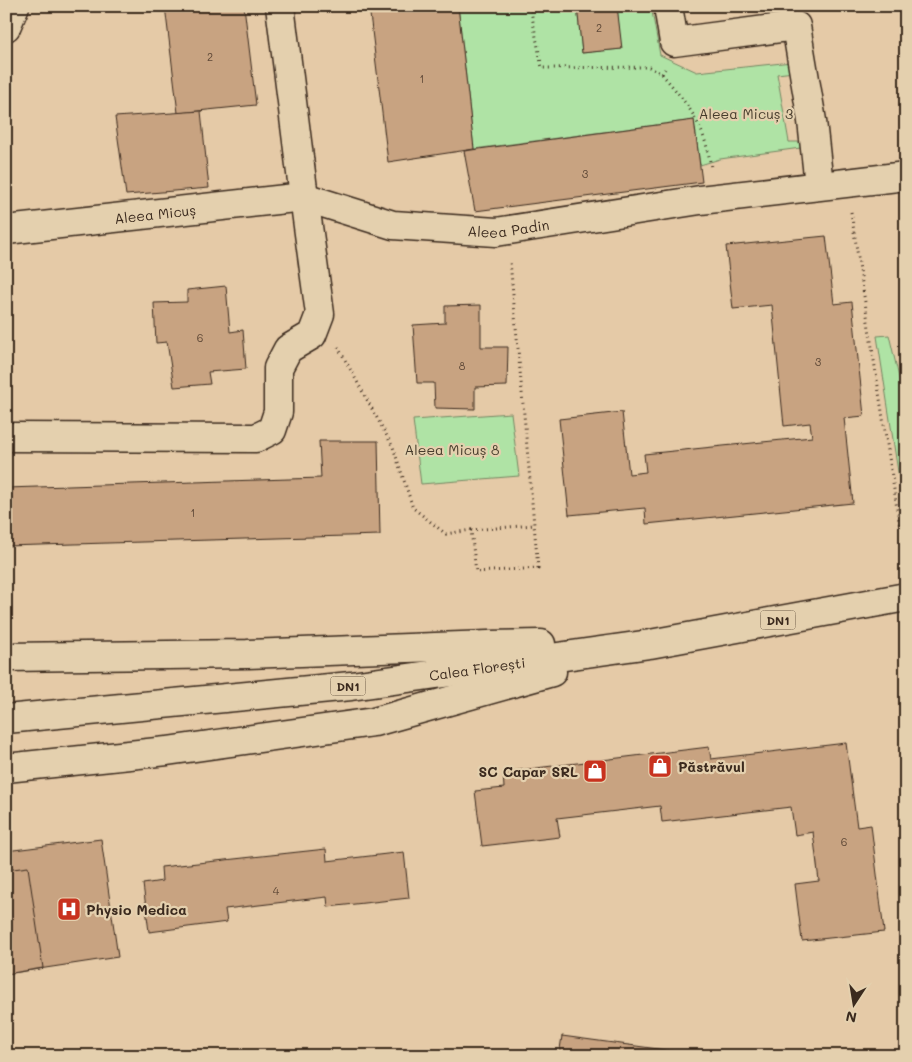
<svg xmlns="http://www.w3.org/2000/svg" width="912" height="1062" viewBox="0 0 912 1062" font-family="Mali,sans-serif">
	<rect width="100%" height="100%" fill="#e5caa7"/>
	<filter id="ink" filterUnits="userSpaceOnUse"><feTurbulence type="fractalNoise" baseFrequency=".02" numOctaves="2"/><feDisplacementMap in="SourceGraphic" scale="10" xChannelSelector="R" yChannelSelector="G"/><feConvolveMatrix kernelMatrix="1 2 1 2 8 2 1 2 1" color-interpolation-filters="sRGB"/></filter>
	<g filter="url(#ink)">
		<g fill="#afe3a5" stroke="#758662">
			<polygon points="458,6 577,6 582,53 621,49 617,6 651,6 660,55 697,72 792,62 794,72 777,74 789,142 807,142 808,147 720,159 700,165 694,120 474,149"/>
			<polygon points="889,335 906,407 905,517 877,336"/>
			<polygon points="511,413 519,476 421,484 413,420"/>
		</g>
		<g fill="#c8a381" stroke="#3b2a1e">
			<polygon points="165,6 244,6 256,105 178,113"/>
			<polygon points="369,6 458,6 474,149 388,162"/>
			<polygon points="577,6 617,6 622,49 582,53"/>
			<polygon points="201,111 209,188 126,195 115,117"/>
			<polygon points="694,120 702,182 475,211 464,151"/>
			<polygon points="826,236 834,304 852,302 864,416 844,418 853,503 646,524 645,508 569,515 559,419 622,412 629,474 646,472 644,454 812,437 810,423 784,426 772,305 733,309 726,246"/>
			<polygon points="226,286 230,332 243,330 246,369 208,372 210,384 174,387 167,342 156,343 154,303 187,302 187,290"/>
			<polygon points="481,305 481,347 508,347 507,386 475,387 475,409 435,408 434,383 417,383 413,325 445,323 445,306"/>
			<polygon points="319,441 378,441 380,535 6,546 6,488 321,478"/>
			<polygon points="846,743 857,827 871,825 884,932 802,941 795,884 819,881 813,832 795,835 791,807 662,822 660,806 557,818 560,837 482,846 475,791 504,788 503,772 709,747 711,759"/>
			<polygon points="101,839 118,957 6,974 6,851"/>
			<polygon points="326,849 327,861 404,852 409,898 328,907 327,897 225,909 227,922 149,932 143,884 162,881 161,867"/>
			<polygon points="28,867 43,968 6,974 6,870"/>
			<polygon points="562,1036 673,1051 672,1056 559,1056"/>
		</g>
		<g fill="none" stroke-linecap="round" stroke-linejoin="round">
			<g stroke="#3b2a1e" stroke-width="31">
				<g id="minor">
					<polyline points="668,6 674,42 796,26 812,121 819,185"/>
					<polyline points="6,27 15,6"/>
					<path id="s1" d="M6,230L304,197L393,225L496,232L700,200L906,176"/>
					<polyline points="6,437 256,438 272,430 278,412 278,368 288,349 312,335 320,314 304,197 280,6"/>
				</g>
			</g>
			<g stroke="#3b2a1e" stroke-width="31">
				<g id="major">
					<polyline points="6,657 247,654 488,645 541,644"/>
					<path id="s2" d="M6,719L351,686L650,644L906,597"/>
					<polyline points="6,768 167,751 374,722 552,672"/>
				</g>
			</g>
			<g stroke="#3b2a1e" stroke-width="3" stroke-dasharray="1 4" stroke-linecap="butt">
				<polyline points="530,6 542,68 649,67 662,74 665,69"/>
				<path d="M662,74C689,106 705,125 711,168"/>
				<polyline points="851,212 900,528"/>
				<polyline points="338,347 393,447 413,508 446,534 471,530 476,572 538,568 510,261"/>
				<polyline points="471,530 534,525"/>
			</g>
			<use href="#minor" stroke="#e4d0ae" stroke-width="28"/>
			<use href="#major" stroke="#e4d0ae" stroke-width="28"/>
		</g>
	</g>
	<defs>
		<g id="shop-square" transform="scale(1.25)"><rect x="-9" y="-9" width="18" height="18" rx="4" fill="#c8321e" stroke="#e4d0ae"/><path d="M-5-2.5h2.3a2.7 3.5 0 0 1 5.4 0H5L5.5 6h-11ZM-1.5-2.5h3a1.5 2.3 0 0 0-3 0Z" fill="#fff"/></g>
		<g id="hospital-square" transform="scale(1.25)"><rect x="-9" y="-9" width="18" height="18" rx="4" fill="#c8321e" stroke="#e4d0ae"/><path d="M-5-5h3v3.5h4V-5h3V5h-3V1.5h-4V5h-3Z" fill="#fff"/></g>
	</defs>
	<g fill-rule="evenodd">
		<use href="#shop-square" x="660" y="766"/>
		<use href="#shop-square" x="595" y="771"/>
		<use href="#hospital-square" x="69" y="909"/>
	</g>
	<g text-anchor="middle" dominant-baseline="central" stroke-width="4.5" stroke-linejoin="round" paint-order="stroke">
		<g font-size="11" fill="#5e4837">
			<text x="599" y="27">2</text>
			<text x="210" y="56">2</text>
			<text x="422" y="78">1</text>
			<text x="585" y="173">3</text>
			<text x="200" y="337">6</text>
			<text x="818" y="361">3</text>
			<text x="462" y="365">8</text>
			<text x="193" y="512">1</text>
			<text x="844" y="841">6</text>
			<text x="276" y="890">4</text>
		</g>
		<g fill="#e4d0ae" stroke="#6e5c49" stroke-width="1">
			<rect x="760.5" y="610.5" width="35" height="19" rx="4"/>
			<rect x="330.5" y="676.5" width="35" height="19" rx="4"/>
		</g>
		<g font-size="12" font-weight="bold" fill="#3b2a1e">
			<text x="778" y="620">DN1</text>
			<text x="348" y="686">DN1</text>
		</g>
		<g font-size="14" fill="#473c2c" stroke="#e4d0ae">
			<text x="746" y="113">Aleea Micuș 3</text>
			<text x="452" y="449">Aleea Micuș 8</text>
		</g>
		<g font-size="14" fill="#3b2a1e" stroke="#e4d0ae">
			<text stroke="none"><textPath href="#s1" startOffset="150">Aleea Micuș</textPath></text>
			<text stroke="none"><textPath href="#s1" startOffset="509">Aleea Padin</textPath></text>
			<text stroke="none"><textPath href="#s2" startOffset="474">Calea Florești</textPath></text>
		</g>
		<g font-size="14" font-weight="bold" fill="#3b2a1e" stroke="#e4d0ae" text-anchor="start">
			<text x="678" y="766">Păstrăvul</text>
			<text x="578" y="771" text-anchor="end">SC Capar SRL</text>
			<text x="86" y="909">Physio Medica</text>
		</g>
	</g>
	<rect width="912" height="1062" fill="none" stroke="#e4d0ae" stroke-width="25"/>
	<rect x="12" y="12" width="887" height="1037" fill="none" stroke="#3b2a1e" stroke-width="2" filter="url(#ink)"/>
	<g transform="translate(854 1004) rotate(192)" stroke="#e4d0ae" stroke-width="4" paint-order="stroke">
	<path d="M0-4L9 19L0 12L-9 19Z" fill="#3b2a1e"/>
	<text y="-8" font-size="14" font-weight="bold" text-anchor="middle" fill="#3b2a1e">N</text>
	</g>
</svg>
